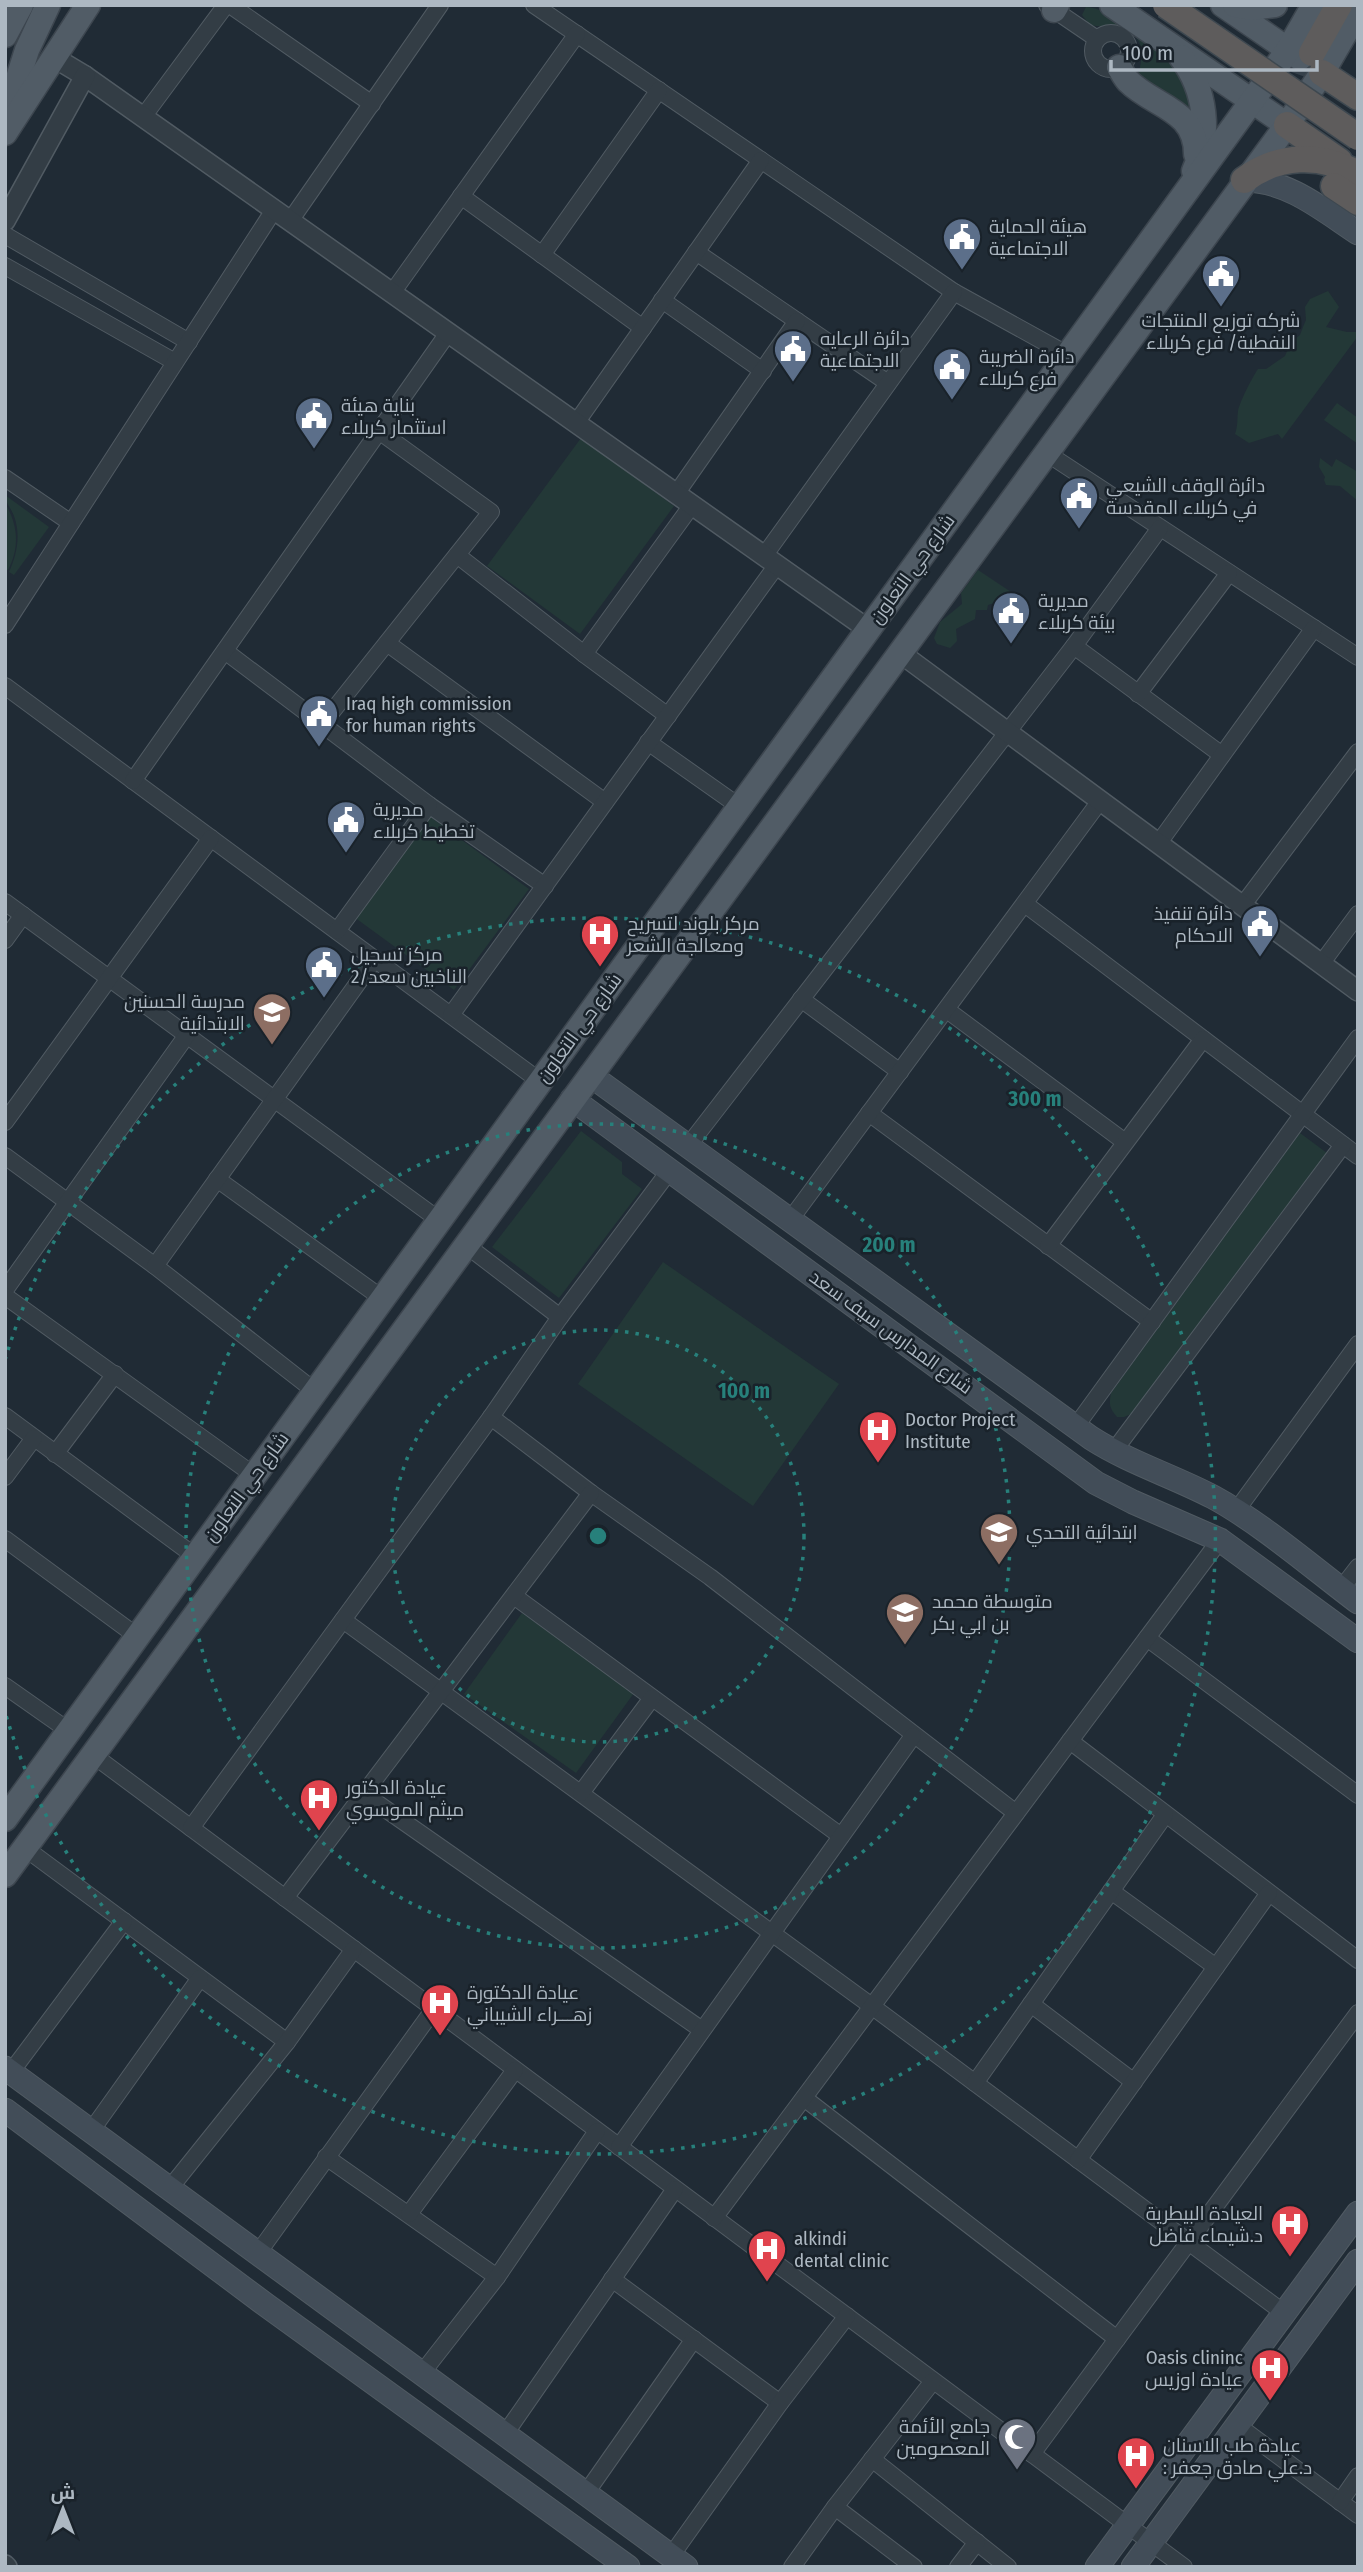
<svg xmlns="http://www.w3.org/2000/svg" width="1363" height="2572" viewBox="0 0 1363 2572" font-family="'Fira Sans Condensed',Cairo,sans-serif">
	<rect width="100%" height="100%" fill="#202b35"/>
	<g fill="#233837">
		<path d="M1086,7C1099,7 1110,16 1120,23C1152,45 1186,68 1190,110L1138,76C1144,53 1146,35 1117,27C1108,25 1098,28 1089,24L1082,15Z"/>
		<path d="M1328,291L1339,307L1326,327L1347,332H1358V336L1282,439L1278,434L1249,443L1235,434C1238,426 1237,420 1238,411C1240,401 1252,378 1258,369H1266L1285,356L1291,342L1300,335L1303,327L1306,320L1305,307L1310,299Z"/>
		<polygon points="1337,403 1358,418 1358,444 1324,420"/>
		<polygon points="581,438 674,506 580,634 487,566"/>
		<polygon points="1320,458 1332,467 1336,459 1358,472 1358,501 1340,486 1326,485 1324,480 1325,477 1319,467"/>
		<path d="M5,495L49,527L14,575L9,572C17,554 21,535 14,516C11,508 6,504 5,495Z"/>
		<path d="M5,503C18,525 20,547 8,570L5,569Z"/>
		<polygon points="978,570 1017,596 988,605 987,610 976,610 975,619 956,629 957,641 950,648 937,644 934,638 940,622 962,604 961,593"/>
		<polygon points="429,816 529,889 454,990 354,917"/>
		<polygon points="581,1131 622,1162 622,1174 642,1189 559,1298 492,1247"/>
		<path d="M1300,1133L1327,1153L1145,1408L1124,1417H1117C1109,1408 1109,1404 1111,1393Z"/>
		<polygon points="663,1262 839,1384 753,1506 578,1384"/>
		<polygon points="522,1613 634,1693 576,1773 464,1694"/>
	</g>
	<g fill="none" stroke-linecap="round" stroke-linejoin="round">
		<polyline stroke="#35404a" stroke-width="26" stroke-dasharray="26 13" stroke-linecap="butt" points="1301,115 1301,84 1312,53"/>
		<g stroke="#515b63" stroke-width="18">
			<g id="minor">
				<polyline points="230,5 372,104"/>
				<polyline points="534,5 954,292 1068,355"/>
				<polyline points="1047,5 1097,39"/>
				<circle cx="1111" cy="51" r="18"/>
				<polyline points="143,117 226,5"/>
				<polyline points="461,196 643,328"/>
				<polyline points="290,221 440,5"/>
				<polyline points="5,235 189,342"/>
				<polyline points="696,252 888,383"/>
				<polyline points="542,255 659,90"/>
				<polyline points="5,266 175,362"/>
				<polyline points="392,293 577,34"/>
				<polyline points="662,300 763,371"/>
				<polyline points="576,423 761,160"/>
				<polyline points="1045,452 1358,657"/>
				<polyline points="5,478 71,523"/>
				<polyline points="676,494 797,321"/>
				<polyline points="457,555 584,654 668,716"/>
				<polyline points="764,556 954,292"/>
				<polyline points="5,625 274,210"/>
				<polyline points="387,643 605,802"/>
				<polyline points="1074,646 1222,755"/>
				<polyline points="225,651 429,805 545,886"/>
				<polyline points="584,654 692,505"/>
				<polyline points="5,686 541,1082"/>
				<polyline points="1138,694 1229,573"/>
				<polyline points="323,723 491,512 379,431"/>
				<polyline points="648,742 740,807"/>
				<polyline points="133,781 448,333"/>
				<polyline points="1158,844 1314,628"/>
				<polyline points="5,902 439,1220"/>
				<polyline points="1025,904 1358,1156"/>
				<polyline points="1242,906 1358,752"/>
				<polyline points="337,931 429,805"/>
				<polyline points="5,940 23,915"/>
				<polyline points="1321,964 1358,914"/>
				<polyline points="801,999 900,1072"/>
				<polyline points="947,1010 1125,1142"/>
				<polyline points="451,1015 777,565"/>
				<polyline points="869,1113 1152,1322"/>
				<polyline points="5,1122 211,838"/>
				<polyline points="688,1146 1074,646 1160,528"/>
				<polyline points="5,1156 155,1266 316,1392"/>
				<polyline points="217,1179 383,1299"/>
				<polyline points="790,1220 1100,801"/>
				<polyline points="1048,1246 1203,1039"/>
				<polyline points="155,1266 375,959"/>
				<polyline points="5,1290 187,1035"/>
				<polyline points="5,1296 255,1476"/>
				<polyline points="560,1317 670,1170"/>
				<polyline points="5,1416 196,1557"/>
				<polyline points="491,1417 591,1493 710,1577 1016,1813"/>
				<polyline points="1076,1426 1358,1038"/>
				<polyline points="1113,1452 1343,1145"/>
				<polyline points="55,1454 115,1374"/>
				<polyline points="5,1477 34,1438"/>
				<polyline points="1236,1511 1358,1344"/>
				<polyline points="5,1539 138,1637"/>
				<polyline points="1341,1589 1358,1567"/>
				<polyline points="514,1596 841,1836"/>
				<polyline points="343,1620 873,2007 1284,2313"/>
				<polyline points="1147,1638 1358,1795"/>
				<polyline points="5,1686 69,1731"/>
				<polyline points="1070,1741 1358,1960"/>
				<polyline points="93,1755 1184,2567"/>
				<polyline points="581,1793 652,1698"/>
				<polyline points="364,1794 702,2030"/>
				<polyline points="191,1828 491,1417 560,1317 466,1245"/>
				<polyline points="25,1848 287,2042"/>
				<polyline points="1111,1891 1216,1967"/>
				<polyline points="285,1898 591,1493"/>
				<polyline points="1031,2004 1134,2082"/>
				<polyline points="11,2072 124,1921"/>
				<polyline points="975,2083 1165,1815"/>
				<polyline points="804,2098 1117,2339"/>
				<polyline points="91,2131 200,1978"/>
				<polyline points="619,2147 913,1736"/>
				<polyline points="326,2157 497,2277"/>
				<polyline points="1078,2160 1269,1893"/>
				<polyline points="170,2188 287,2042 354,1949"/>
				<polyline points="409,2214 515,2070"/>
				<polyline points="714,2218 1220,1540"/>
				<polyline points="258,2253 434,2009"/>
				<polyline points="612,2279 780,2403"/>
				<polyline points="422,2373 497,2277 597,2131"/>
				<polyline points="1237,2425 1358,2515"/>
				<polyline points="505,2434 675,2189"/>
				<polyline points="1032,2454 1358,2013"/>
				<polyline points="872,2459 1008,2567"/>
				<polyline points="586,2493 694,2339"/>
				<polyline points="1340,2502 1358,2476"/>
				<polyline points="835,2507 914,2567"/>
				<polyline points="671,2556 780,2403 847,2316"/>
				<polyline points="792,2567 835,2507 933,2381"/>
				<polyline points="958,2567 977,2542"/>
			</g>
		</g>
		<g stroke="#515b63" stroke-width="22">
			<g id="tertiary">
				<polyline points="55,58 85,76 869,630"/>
				<polyline points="5,221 85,76"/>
				<polyline points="899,652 1358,991"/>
				<polyline points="5,2565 7,2567"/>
			</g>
		</g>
		<g stroke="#515b63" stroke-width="25">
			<g id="secondary">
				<path d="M1244,180C1288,180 1323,210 1358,233"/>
				<path d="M590,1075L1091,1438C1130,1463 1173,1476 1213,1497C1261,1523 1313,1568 1358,1602"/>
				<polyline points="572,1099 1096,1483 1133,1502 1220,1540 1358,1641"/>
				<polyline points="5,2068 686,2567"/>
				<polyline points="5,2110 266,2305 628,2567"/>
				<polyline points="1097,2567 1358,2213"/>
				<polyline points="1133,2567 1358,2261"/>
			</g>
		</g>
		<g stroke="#3d464f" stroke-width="27">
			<g id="primary">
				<polyline points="1112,5 1287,125"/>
				<polyline points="1223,5 1300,58"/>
				<polyline points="1235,5 1251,8 1275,5"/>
				<polyline points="1054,10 1057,5"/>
				<polyline points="5,35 21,5"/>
				<path d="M1181,57C1206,90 1211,134 1194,171"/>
				<path d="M1119,67C1122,72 1125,78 1128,81C1154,107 1196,109 1196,154"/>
				<polyline points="5,119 27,50 48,5"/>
				<polyline points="5,133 88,5"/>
				<polyline points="5,1819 1252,101 1288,50 1314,5"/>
				<polyline points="5,1875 1287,125 1322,73 1358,11"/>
			</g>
		</g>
		<g stroke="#3e4850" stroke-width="29">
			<g id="trunk">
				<polyline points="1312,53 1339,5"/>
				<polyline points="1322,73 1358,97"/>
				<polyline points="1287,125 1339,161"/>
				<path d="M1244,180C1279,154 1320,153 1358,174"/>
				<polyline points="1334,186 1358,202"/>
			</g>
		</g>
		<use href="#minor" stroke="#333d45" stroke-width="16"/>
		<use href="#tertiary" stroke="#333d45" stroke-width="19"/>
		<use href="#secondary" stroke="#424d58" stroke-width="23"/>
		<use href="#primary" stroke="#515c66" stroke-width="24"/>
		<use href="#trunk" stroke="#5e5c5c" stroke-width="26"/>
		<g stroke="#3e4850" stroke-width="29" stroke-linecap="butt">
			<polyline id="trunk-bridge" points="1166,5 1358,137"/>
		</g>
		<use href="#trunk-bridge" stroke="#5e5c5c" stroke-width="26"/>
	</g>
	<g fill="none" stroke="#27807b" stroke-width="3.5" stroke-dasharray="3.5 7">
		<circle cx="598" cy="1536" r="206"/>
		<circle cx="598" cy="1536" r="412"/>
		<path d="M5 1360A618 618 0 1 1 5 1712"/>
	</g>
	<defs>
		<g id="civic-pin" transform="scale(2.0125)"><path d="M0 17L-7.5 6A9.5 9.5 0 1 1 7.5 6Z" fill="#5c6f8a" stroke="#19222a"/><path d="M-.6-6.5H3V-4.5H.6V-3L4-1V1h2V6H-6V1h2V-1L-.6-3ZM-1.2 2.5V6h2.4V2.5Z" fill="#fff"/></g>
		<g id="hospital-pin" transform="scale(2.0125)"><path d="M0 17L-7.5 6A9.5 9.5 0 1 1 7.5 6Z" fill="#e0444e" stroke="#19222a"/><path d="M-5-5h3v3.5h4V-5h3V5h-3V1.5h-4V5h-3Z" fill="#fff"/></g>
		<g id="school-pin" transform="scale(2.0125)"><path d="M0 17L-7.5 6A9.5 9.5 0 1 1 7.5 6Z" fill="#8d6e63" stroke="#19222a"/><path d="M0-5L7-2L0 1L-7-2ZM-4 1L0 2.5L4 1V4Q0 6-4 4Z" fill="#fff"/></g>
		<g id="mosque-pin" transform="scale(2.0125)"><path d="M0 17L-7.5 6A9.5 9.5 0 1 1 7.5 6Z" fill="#6b7280" stroke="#19222a"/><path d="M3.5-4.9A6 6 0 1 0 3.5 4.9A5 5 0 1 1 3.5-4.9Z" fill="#fff"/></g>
	</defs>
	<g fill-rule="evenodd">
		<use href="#civic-pin" x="962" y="237"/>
		<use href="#civic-pin" x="1221" y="274"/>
		<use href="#civic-pin" x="793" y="349"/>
		<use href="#civic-pin" x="952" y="367"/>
		<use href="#civic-pin" x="314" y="416"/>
		<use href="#civic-pin" x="1079" y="496"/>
		<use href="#civic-pin" x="1011" y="611"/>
		<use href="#civic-pin" x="319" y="714"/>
		<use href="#civic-pin" x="346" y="820"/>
		<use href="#civic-pin" x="1260" y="924"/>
		<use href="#hospital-pin" x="600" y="934"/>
		<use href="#civic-pin" x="324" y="965"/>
		<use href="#school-pin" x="272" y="1012"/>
		<use href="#hospital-pin" x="878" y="1430"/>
		<use href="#school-pin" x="999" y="1532"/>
		<use href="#school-pin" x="905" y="1612"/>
		<use href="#hospital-pin" x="319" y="1798"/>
		<use href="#hospital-pin" x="440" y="2003"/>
		<use href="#hospital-pin" x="1290" y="2224"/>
		<use href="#hospital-pin" x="767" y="2249"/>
		<use href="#hospital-pin" x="1270" y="2368"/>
		<use href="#mosque-pin" x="1017" y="2437"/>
		<use href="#hospital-pin" x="1136" y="2456"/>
	</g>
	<g text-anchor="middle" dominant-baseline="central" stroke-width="5" stroke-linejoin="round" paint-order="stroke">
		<g font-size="19" fill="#adb8c2" stroke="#19222a" text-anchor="start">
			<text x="989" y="226">هيئة الحماية<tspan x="989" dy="22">الاجتماعية</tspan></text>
			<text x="1221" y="320" text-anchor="middle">شركه توزيع المنتجات<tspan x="1221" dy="22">النفطية/ فرع كربلاء</tspan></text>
			<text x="820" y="338">دائرة الرعايه<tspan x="820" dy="22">الاجتماعية</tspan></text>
			<text x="979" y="356">دائرة الضريبة<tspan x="979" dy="22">فرع كربلاء</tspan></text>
			<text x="341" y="405">بناية هيئة<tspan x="341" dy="22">استثمار كربلاء</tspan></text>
			<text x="1106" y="485">دائرة الوقف الشيعي<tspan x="1106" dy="22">في كربلاء المقدسة</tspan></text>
			<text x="1038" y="600">مديرية<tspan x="1038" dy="22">بيئة كربلاء</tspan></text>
			<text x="346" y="703">Iraq high commission<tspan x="346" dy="22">for human rights</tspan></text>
			<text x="373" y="809">مديرية<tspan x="373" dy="22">تخطيط كربلاء</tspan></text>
			<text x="1233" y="913" text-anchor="end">دائرة تنفيذ<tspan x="1233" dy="22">الاحكام</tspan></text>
			<text x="627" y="923">مركز بلوند لتسريح<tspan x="627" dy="22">ومعالجة الشعر</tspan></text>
			<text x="351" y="954">مركز تسجيل<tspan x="351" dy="22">الناخبين سعد/2</tspan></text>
			<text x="245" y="1001" text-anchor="end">مدرسة الحسنين<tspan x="245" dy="22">الابتدائية</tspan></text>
			<text x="905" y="1419">Doctor Project<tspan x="905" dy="22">Institute</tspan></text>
			<text x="1026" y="1532">ابتدائية التحدي</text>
			<text x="932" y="1601">متوسطة محمد<tspan x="932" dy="22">بن ابي بكر</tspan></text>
			<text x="346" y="1787">عيادة الدكتور<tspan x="346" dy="22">ميثم الموسوي</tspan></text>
			<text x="467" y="1992">عيادة الدكتورة<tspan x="467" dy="22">زهـــراء الشيباني</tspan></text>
			<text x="1263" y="2213" text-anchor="end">العيادة البيطرية<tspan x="1263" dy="22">د.شيماء فاضل</tspan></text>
			<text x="794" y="2238">alkindi<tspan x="794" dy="22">dental clinic</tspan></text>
			<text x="1243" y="2357" text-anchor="end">Oasis clininc<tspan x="1243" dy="22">عيادة اوزيس</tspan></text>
			<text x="990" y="2426" text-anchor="end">جامع الأئمة<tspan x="990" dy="22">المعصومين</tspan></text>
			<text x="1163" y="2445">عيادة طب الاسنان<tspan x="1163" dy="22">: د.علي صادق جعفر</tspan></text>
		</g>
		<g font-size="19" fill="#adb8c2" stroke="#19222a">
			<text transform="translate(912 569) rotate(-54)">شارع حي التعاون</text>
			<text transform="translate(579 1028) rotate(-54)">شارع حي التعاون</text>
			<text transform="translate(891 1332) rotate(36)">شارع المدارس سيف سعد</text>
			<text transform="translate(246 1487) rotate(-54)">شارع حي التعاون</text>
		</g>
	</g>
	<circle cx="598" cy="1536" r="10" fill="#27807b" stroke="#19222a" stroke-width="3.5"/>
	<g font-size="21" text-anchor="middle" font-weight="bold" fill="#27807b" stroke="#19222a" stroke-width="5" stroke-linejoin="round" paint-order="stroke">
		<text x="1035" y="1106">300 m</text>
		<text x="889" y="1252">200 m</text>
		<text x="744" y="1398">100 m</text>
	</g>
	<rect width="1363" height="2572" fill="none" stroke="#adb8c2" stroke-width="14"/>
	<g transform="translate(63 2509)" stroke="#19222a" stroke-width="5" paint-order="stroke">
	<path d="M0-5L12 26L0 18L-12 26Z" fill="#adb8c2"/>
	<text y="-10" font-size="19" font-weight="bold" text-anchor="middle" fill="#adb8c2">ش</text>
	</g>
	<path d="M1111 60v10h206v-10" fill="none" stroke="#adb8c2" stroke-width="3.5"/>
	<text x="1122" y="60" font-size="21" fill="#adb8c2" stroke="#19222a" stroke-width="5" paint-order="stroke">100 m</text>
</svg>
